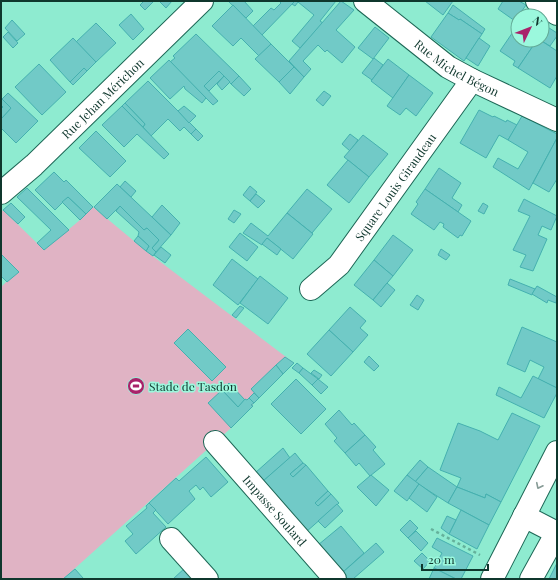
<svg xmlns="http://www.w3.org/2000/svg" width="558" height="580" viewBox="0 0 558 580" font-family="'Playfair Display',serif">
	<rect width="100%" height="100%" fill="#8eebd0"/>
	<polygon fill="#e0b3c4" points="93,207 146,251 294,363 252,405 253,406 231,428 63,579 1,579 1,287 18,271 1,254 1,212 3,210 44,250 80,220"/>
	<g fill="#71cac7" stroke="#45b0af">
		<polygon points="144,1 154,1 145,10 140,5"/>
		<polygon points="159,1 172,1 166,8"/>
		<polygon points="228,1 244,1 253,11 246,18"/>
		<polygon points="279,1 295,1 262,35 253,26 271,8 274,10 281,3"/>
		<polygon points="295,1 336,1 320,21 323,23 300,48 292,41 314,15 298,2 295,6 292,4"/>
		<polygon points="341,1 354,10 336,30 355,47 342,63 327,50 325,52 318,45 303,61 311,69 304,77 289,61"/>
		<polygon points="425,1 453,1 443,15"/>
		<polygon points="503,1 519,1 526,5 515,21 498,9"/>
		<polygon points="233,5 271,44 259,56 241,38 233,46 212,26"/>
		<polygon points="453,5 485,29 482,34 460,19 459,20 448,13"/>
		<polygon points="448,13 459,20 460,19 482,34 464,61 431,37"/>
		<polygon points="131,14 144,29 133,40 119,25"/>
		<polygon points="12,20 25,34 17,41 5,28"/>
		<polygon points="96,23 116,43 96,62 76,42"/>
		<polygon points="517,26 518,40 537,40 518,68 513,65 515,61 500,51"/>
		<polygon points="546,26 557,33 557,36 550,46 540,40 542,40 542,32"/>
		<polygon points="375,27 389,38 373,59 358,48"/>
		<polygon points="8,32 18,43 13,48 3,37"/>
		<polygon points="196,34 239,76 231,84 219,71 204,86 218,101 213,105 170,62 175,58 173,56"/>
		<polygon points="73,38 96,62 87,71 84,68 70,82 50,60"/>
		<polygon points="479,38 490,46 478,66 466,58"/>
		<polygon points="537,40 540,40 557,51 557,76 550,88 518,68"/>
		<polygon points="271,44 294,67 279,82 255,59"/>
		<polygon points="374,58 383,65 372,80 362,73"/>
		<polygon points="388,59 409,75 393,98 371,81"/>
		<polygon points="169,60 206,98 202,103 185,89 184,86 170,99 150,78"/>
		<polygon points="39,64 66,92 42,115 15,87"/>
		<polygon points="294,67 304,77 290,94 279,82"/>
		<polygon points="84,68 87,71 73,85 70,82"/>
		<polygon points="219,71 224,76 209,91 204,86"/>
		<polygon points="409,75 433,93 416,116 406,108 400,115 387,106"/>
		<polygon points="224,76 230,82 222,90 217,84"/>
		<polygon points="239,76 251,89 244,96 231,84"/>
		<polygon points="148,81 196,129 191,134 184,127 180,131 168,119 151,136 143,127 145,124 125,103"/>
		<polygon points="324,91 331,96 323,106 316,100"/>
		<polygon points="8,93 38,121 16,143 1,128 1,119 11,108 2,99"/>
		<polygon points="1,99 2,99 11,108 1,119 1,109 3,107 1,105"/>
		<polygon points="125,103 145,124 143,127 122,106"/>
		<polygon points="122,106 169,154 164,159 137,134 124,147 102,125"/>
		<polygon points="184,106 196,116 189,123 178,111"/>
		<polygon points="479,110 493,117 494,116 506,122 507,120 517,125 508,140 499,135 486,158 460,143"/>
		<polygon points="522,116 557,134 557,138 529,190 493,167 498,158 518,169 528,152 508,140"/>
		<polygon points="196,129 203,136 198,141 191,134"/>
		<polygon points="96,131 126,161 110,177 79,148"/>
		<polygon points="350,134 358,140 350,151 342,144"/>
		<polygon points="363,135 388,154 369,177 344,157"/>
		<polygon points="557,138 557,179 549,192 533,183"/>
		<polygon points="348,160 369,177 349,203 327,185"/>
		<polygon points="439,168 461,183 452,198 462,205 458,212 425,189"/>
		<polygon points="54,172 64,182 66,180 93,207 86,214 68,197 55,210 35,190"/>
		<polygon points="125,181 136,191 131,197 120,187"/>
		<polygon points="117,184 171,235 156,252 152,248 159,240 147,228 144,230 120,206 107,219 94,207"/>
		<polygon points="250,186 257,192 250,201 243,195"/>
		<polygon points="27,188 69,230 44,250 37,243 51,230 17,197"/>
		<polygon points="307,189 332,209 312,233 287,213"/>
		<polygon points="425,189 471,221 462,236 460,235 458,238 443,227 444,224 440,222 434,230 411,214 418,204 416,202"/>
		<polygon points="256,194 265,201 258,208 250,201"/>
		<polygon points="68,197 86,214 80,220 62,202"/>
		<polygon points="524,199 557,216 551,230 542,226 538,235 547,239 533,271 520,267 526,255 513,250 530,216 518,211"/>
		<polygon points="11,203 25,217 18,224 3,210"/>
		<polygon points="483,203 488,206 484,214 478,211"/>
		<polygon points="162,205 180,223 171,235 152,217"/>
		<polygon points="120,206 144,230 147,228 159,240 152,248 156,252 153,256 146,251 149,246 138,236 139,232 116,211"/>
		<polygon points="234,210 241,214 234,223 228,219"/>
		<polygon points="287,213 313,234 293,259 267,238 262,245 243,233 251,223 268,236"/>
		<polygon points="240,233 258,247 247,261 229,247"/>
		<polygon points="393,235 413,250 393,276 374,260"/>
		<polygon points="138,236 149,246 146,251 134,241"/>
		<polygon points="267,238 281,249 277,255 262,244"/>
		<polygon points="161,247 171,255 165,263 154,255"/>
		<polygon points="441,249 450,255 446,260 438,255"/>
		<polygon points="1,254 19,272 7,282 1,276"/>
		<polygon points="232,259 258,279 238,305 213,285"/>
		<polygon points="374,260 393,276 373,300 354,285"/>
		<polygon points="260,276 288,298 268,324 240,303"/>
		<polygon points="510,279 535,289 532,295 508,285"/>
		<polygon points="387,283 395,290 381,307 373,300"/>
		<polygon points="537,286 557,297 556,303 548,300 547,303 532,294"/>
		<polygon points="417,295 424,300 418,310 410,305"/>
		<polygon points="240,306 244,308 236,318 232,315"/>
		<polygon points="350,307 366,321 360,328 368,335 353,352 329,330"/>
		<polygon points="522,327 557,342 557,388 538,379 544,367 530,360 525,372 507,364"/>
		<polygon points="188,329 226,367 212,381 174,343"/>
		<polygon points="329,330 353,352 331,376 307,354"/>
		<polygon points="369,356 379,366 374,371 364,362"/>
		<polygon points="285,357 294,363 283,374 276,365"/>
		<polygon points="297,363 303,368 299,373 292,368"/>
		<polygon points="276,365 283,374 259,398 251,389"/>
		<polygon points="303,368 318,379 312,385 299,373"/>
		<polygon points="314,370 322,375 319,379 311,373"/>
		<polygon points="533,376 557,388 557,393 544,418 496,395 499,387 521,398"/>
		<polygon points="296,379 326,409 301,434 271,404"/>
		<polygon points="318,379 328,387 321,394 312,385"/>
		<polygon points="229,383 245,400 238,407 222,390"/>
		<polygon points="222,390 238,407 245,399 247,400 249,398 254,403 251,405 253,406 231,428 208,403"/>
		<polygon points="254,393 259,398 254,403 249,398"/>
		<polygon points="339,410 352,425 354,423 365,435 345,453 334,441 337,438 325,424"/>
		<polygon points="512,413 540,426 501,502 486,494 485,498 457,487 461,478 440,470 458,423 480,431 498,440"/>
		<polygon points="365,435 376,447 373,450 385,464 370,476 359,463 356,466 345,453"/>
		<polygon points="283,448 290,458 262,482 255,473"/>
		<polygon points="295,453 303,463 290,474 293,477 306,465 328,491 315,503 318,506 331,494 339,503 306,532 262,482"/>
		<polygon points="206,457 228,482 211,497 203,487 200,490 196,485 189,491 195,499 168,524 149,503 176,478 179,481"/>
		<polygon points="420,460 428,467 415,482 407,475"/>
		<polygon points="303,463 306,465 293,477 290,474"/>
		<polygon points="428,467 457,487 448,503 415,482"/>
		<polygon points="371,475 389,490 376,506 357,487"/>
		<polygon points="407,475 419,484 407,501 394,491"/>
		<polygon points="419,484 437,497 427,512 409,498"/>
		<polygon points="457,487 485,498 486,494 501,502 489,525 448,503"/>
		<polygon points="328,491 331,494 318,506 315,503"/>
		<polygon points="149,503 156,510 153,513 166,527 136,554 125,541 133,534 126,526 147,508 146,506"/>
		<polygon points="337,504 343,511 325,528 318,521"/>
		<polygon points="461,510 489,525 477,549 449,534"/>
		<polygon points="447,516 456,520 449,534 441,528"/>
		<polygon points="410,520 418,528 408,538 400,530"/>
		<polygon points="341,526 364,553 342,573 318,545"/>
		<polygon points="416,531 428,543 421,551 408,538"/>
		<polygon points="437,538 473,556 461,579 456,579 434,568 442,553 432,547"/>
		<polygon points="376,543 384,552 353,579 348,579 342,573"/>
		<polygon points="422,553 430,561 423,569 414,561"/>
		<polygon points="557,563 557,579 549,579"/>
		<polygon points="186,567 197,579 173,579"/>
		<polygon points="434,568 456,579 429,579"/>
		<polygon points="75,569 83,578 81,579 63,579"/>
	</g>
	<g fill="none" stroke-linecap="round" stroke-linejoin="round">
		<g stroke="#1d6756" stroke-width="24">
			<g id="minor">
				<path id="s1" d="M365,1L448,67L472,80L557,120"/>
				<polyline points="537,1 557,14"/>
				<path id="s2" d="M1,193L34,165L202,1"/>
				<path id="s3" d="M311,289L339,265L472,80"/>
				<path id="s4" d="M215,442L335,579"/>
				<polyline points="524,516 557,533"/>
				<polyline points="171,539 207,579"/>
			</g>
		</g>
		<g stroke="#1d6756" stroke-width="24">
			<g id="major">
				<polyline points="492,579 557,452"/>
				<polyline points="531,579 557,532"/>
			</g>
		</g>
		<polyline stroke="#65b19b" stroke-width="2.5" stroke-dasharray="3 3" stroke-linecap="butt" points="431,529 480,555"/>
		<use href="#minor" stroke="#fff" stroke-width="22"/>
		<use href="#major" stroke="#fff" stroke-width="22"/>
	</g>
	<defs><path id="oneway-chevron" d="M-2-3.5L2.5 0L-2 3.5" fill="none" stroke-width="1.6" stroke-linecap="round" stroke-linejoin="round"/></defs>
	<use stroke="#879b96" href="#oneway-chevron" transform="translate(539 486) rotate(116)"/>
	<defs>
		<g id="stadium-disc" transform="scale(0.9)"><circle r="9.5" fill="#a9226a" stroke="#9bf8dd"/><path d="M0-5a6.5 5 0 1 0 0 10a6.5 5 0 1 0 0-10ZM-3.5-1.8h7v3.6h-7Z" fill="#fff"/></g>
	</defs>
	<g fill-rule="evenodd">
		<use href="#stadium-disc" x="136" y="386"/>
	</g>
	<g text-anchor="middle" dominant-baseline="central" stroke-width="3" stroke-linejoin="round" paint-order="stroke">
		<g font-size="12" fill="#0f372d" stroke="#9bf8dd">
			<text stroke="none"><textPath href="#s1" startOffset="114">Rue Michel Bégon</textPath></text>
			<text stroke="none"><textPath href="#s2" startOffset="139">Rue Jehan Mérichon</textPath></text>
			<text stroke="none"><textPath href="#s3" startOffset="133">Square Louis Giraudeau</textPath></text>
			<text stroke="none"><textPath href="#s4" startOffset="91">Impasse Soulard</textPath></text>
		</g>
		<g font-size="12" fill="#0f372d" stroke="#9bf8dd" text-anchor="start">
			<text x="149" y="386">Stade de Tasdon</text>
		</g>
	</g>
	<rect width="558" height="580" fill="none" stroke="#0f372d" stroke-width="4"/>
	<g transform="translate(530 28) rotate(47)"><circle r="19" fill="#9bf8dd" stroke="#63ab97"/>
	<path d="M0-3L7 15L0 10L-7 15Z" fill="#a9226a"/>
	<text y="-6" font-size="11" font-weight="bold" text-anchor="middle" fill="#0f372d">N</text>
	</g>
	<path d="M422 564v6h66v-6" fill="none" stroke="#0f372d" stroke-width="2"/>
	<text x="428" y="564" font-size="12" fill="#0f372d" stroke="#9bf8dd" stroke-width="3" paint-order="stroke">20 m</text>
</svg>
